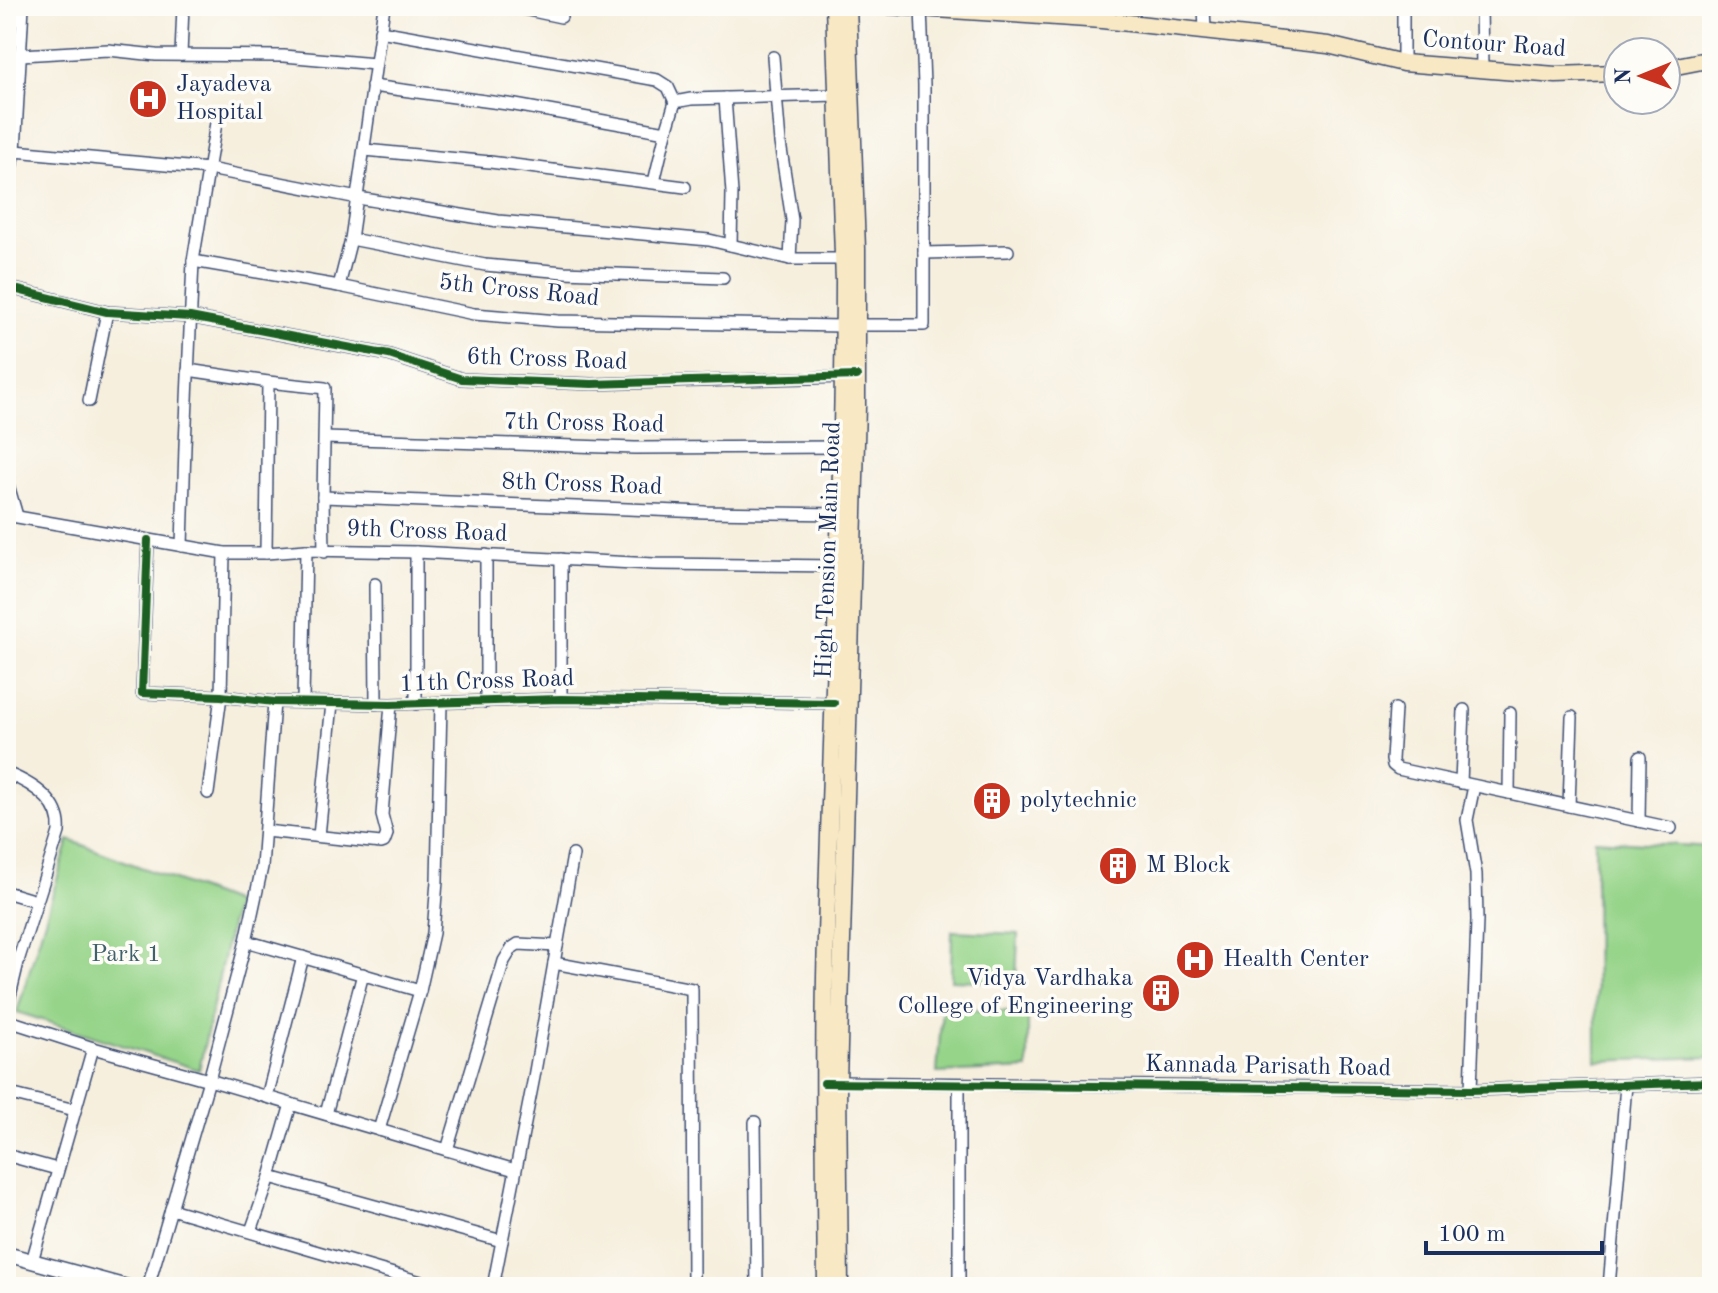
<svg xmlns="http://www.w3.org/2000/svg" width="1718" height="1293" viewBox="0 0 1718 1293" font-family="'Old Standard TT',serif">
	<rect width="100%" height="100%" fill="#fdfcf7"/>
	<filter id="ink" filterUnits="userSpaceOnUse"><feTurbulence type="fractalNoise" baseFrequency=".0125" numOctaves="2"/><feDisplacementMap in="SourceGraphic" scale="16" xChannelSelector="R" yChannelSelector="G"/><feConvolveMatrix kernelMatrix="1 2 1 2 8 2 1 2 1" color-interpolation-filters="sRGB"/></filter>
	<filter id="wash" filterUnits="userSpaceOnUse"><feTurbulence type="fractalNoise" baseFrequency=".006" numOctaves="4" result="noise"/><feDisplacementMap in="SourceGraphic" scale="32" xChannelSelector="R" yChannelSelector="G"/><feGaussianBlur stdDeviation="1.8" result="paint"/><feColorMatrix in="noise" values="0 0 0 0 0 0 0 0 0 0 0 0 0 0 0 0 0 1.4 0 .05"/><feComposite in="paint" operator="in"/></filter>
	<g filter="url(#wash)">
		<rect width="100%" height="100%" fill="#f6efde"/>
		<g fill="#96d489" stroke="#588274" stroke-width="2">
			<polygon points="69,840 235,903 199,1070 17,1012"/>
			<polygon points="1595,840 1712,847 1712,1057 1596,1061"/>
			<polygon points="952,931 1018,934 1016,982 951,980"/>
			<polygon points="942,1009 1028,1012 1028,1069 937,1073"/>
		</g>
	</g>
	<g filter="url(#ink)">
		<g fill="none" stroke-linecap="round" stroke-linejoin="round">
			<g stroke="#3c4c71" stroke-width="14">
				<g id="minor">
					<polyline points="509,6 561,17"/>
					<polyline points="1204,6 1205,31"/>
					<polyline points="1403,6 1403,63"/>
					<polyline points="1481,6 1482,69"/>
					<polyline points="380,31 657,80 668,87 675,102"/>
					<polyline points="21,55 108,50 156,55 284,56 375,64"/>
					<polyline points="181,55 183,6"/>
					<polyline points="773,57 780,143 792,220 790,259"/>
					<polyline points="372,86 515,105 666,132"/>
					<polyline points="725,98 732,193 731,245"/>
					<polyline points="365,150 490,162 685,187"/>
					<polyline points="15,151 209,169 358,198 498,221 709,240 790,259 849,259"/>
					<polyline points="654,182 666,132 675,102 691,99 838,95"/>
					<polyline points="6,200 15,151 23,6"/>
					<polyline points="351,239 485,265 564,272 723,278"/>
					<polyline points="924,253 1008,251"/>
					<polyline points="193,261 339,286 474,314 558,321 843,326"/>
					<polyline points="339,286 351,239 384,6"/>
					<polyline points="6,287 107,312 190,317 389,355 462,379 592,384 847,377"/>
					<polyline points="857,325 924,325 924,85 921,8"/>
					<polyline points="188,370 268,382 325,388 323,497 324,552"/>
					<polyline points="89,401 107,312"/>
					<polyline points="325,438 635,448 842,447"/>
					<polyline points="6,478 17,516"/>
					<polyline points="323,497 705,512 840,514"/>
					<polyline points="6,515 224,553 266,553 306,550 416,552 654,564 838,566"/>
					<polyline points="148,540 142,693 221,696 274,702 391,704 561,699 834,703"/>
					<polyline points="182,546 185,446 193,261 216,123"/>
					<polyline points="266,553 268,382"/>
					<polyline points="375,584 376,704"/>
					<polyline points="561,699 561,559"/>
					<polyline points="303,701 306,550"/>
					<polyline points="486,702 486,555"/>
					<polyline points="416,704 416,552"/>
					<polyline points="1395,709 1392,760 1393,765 1398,769 1671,828"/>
					<path d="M6,773C31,783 62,801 59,832L19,958L6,1012"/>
					<polyline points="1461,783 1464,710"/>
					<polyline points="208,793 221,696 224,553"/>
					<polyline points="1509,793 1510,713"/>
					<polyline points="1569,806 1572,717"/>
					<polyline points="1639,821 1640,757"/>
					<polyline points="265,831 381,843 384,842 387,834 382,815 391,704"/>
					<polyline points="319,836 332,703"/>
					<polyline points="6,892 36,901"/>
					<polyline points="246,941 420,991"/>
					<polyline points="554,963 692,989 693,1287"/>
					<polyline points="6,1020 93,1048 209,1080 515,1170"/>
					<polyline points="833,1082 1471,1090 1712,1082"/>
					<polyline points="1471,1090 1477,920 1476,874 1467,820 1474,786"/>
					<polyline points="6,1093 75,1110"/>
					<polyline points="267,1097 303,957"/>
					<polyline points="326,1114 363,974"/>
					<polyline points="755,1122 757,1287"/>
					<polyline points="379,1130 420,991 433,933 437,881 441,703"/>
					<polyline points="447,1150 504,961 512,948 518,944 557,946"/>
					<polyline points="6,1155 57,1169"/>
					<polyline points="270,1177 502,1241"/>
					<polyline points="171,1209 438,1287"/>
					<polyline points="251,1231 270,1177 291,1104"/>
					<polyline points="32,1261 93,1048"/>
					<polyline points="148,1287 209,1080 246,941 262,867 274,702"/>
					<polyline points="493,1287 534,1077 573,855"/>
					<polyline points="959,1287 959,1084"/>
					<polyline points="1609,1287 1626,1085"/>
				</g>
			</g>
			<g stroke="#3c4c71" stroke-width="17">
				<polyline id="tertiary" points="6,1254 127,1287"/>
			</g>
			<g stroke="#3c4c71" stroke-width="19">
				<g id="secondary">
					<polyline points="890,6 1102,20 1328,45 1403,63 1556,75 1618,73"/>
					<polyline points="1666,68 1712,59"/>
					<path d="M826,1287C825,1184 823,1081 825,978C830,746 843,515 844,282L834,6"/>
					<polyline points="840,1287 838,1082 857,407 857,249 848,6"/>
				</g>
			</g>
			<use href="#minor" stroke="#fff" stroke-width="11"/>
			<use href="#tertiary" stroke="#fff" stroke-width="14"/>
			<use href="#secondary" stroke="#f8e8c3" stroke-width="16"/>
			<g stroke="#fdfcf7" stroke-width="13">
				<g id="cycleway">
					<polyline points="6,287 107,312 190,317 389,355 462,379 592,384 857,376"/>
					<polyline points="148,540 142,693 221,696 274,702 391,704 561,699 834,703"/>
					<polyline points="824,1083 1471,1090 1712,1082"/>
				</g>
			</g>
			<use href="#cycleway" stroke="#1b5e20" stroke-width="8"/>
		</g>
	</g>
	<defs>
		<g id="hospital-disc" transform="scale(2)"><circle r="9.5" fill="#c8321e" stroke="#fdfcf7"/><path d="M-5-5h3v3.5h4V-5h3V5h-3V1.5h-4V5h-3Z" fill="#fff"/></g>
		<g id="building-disc" transform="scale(2)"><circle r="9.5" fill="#c8321e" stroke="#fdfcf7"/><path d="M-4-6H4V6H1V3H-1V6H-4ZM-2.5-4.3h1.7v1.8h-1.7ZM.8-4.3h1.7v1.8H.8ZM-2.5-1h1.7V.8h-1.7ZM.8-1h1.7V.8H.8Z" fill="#fff"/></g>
	</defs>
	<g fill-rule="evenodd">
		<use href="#hospital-disc" x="148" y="99"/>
		<use href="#building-disc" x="992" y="801"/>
		<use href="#building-disc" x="1118" y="866"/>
		<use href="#hospital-disc" x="1195" y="960"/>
		<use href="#building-disc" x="1161" y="993"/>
	</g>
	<g text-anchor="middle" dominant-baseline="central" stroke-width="7" stroke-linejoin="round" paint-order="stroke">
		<g font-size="24" fill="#1b2f5e" stroke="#fdfcf7">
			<text transform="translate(1494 45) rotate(4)">Contour Road</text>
			<text transform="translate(519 291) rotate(6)">5th Cross Road</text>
			<text transform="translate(547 360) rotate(2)">6th Cross Road</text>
			<text transform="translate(584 424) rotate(1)">7th Cross Road</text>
			<text transform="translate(582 485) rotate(2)">8th Cross Road</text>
			<text transform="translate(427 532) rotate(2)">9th Cross Road</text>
			<text transform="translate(829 550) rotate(-88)">High Tension Main Road</text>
			<text transform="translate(487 682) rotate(-2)">11th Cross Road</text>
			<text transform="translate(1268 1067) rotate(1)">Kannada Parisath Road</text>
		</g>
		<g font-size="24" fill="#1b2f5e" stroke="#fdfcf7" text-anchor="start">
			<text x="176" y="85">Jayadeva<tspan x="176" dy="28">Hospital</tspan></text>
			<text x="1020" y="801">polytechnic</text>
			<text x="1146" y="866">M Block</text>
			<text x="1223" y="960">Health Center</text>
			<text x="1133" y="979" text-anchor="end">Vidya Vardhaka<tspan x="1133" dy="28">College of Engineering</tspan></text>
		</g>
		<g font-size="24" fill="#40616b" stroke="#fdfcf7">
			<text x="126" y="955">Park 1</text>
		</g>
	</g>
	<rect width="1718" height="1293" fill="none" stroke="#fdfcf7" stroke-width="32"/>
	<g transform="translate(1642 76) rotate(269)"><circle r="38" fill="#fdfcf7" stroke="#a3aaba" stroke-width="2"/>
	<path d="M0-6L14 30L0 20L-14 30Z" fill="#c8321e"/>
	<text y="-12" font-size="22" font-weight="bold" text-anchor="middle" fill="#1b2f5e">N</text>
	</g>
	<path d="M1426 1241v12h176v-12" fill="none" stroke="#1b2f5e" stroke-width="4"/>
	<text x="1438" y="1241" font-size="24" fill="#1b2f5e" stroke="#fdfcf7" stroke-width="6" paint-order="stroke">100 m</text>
</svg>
